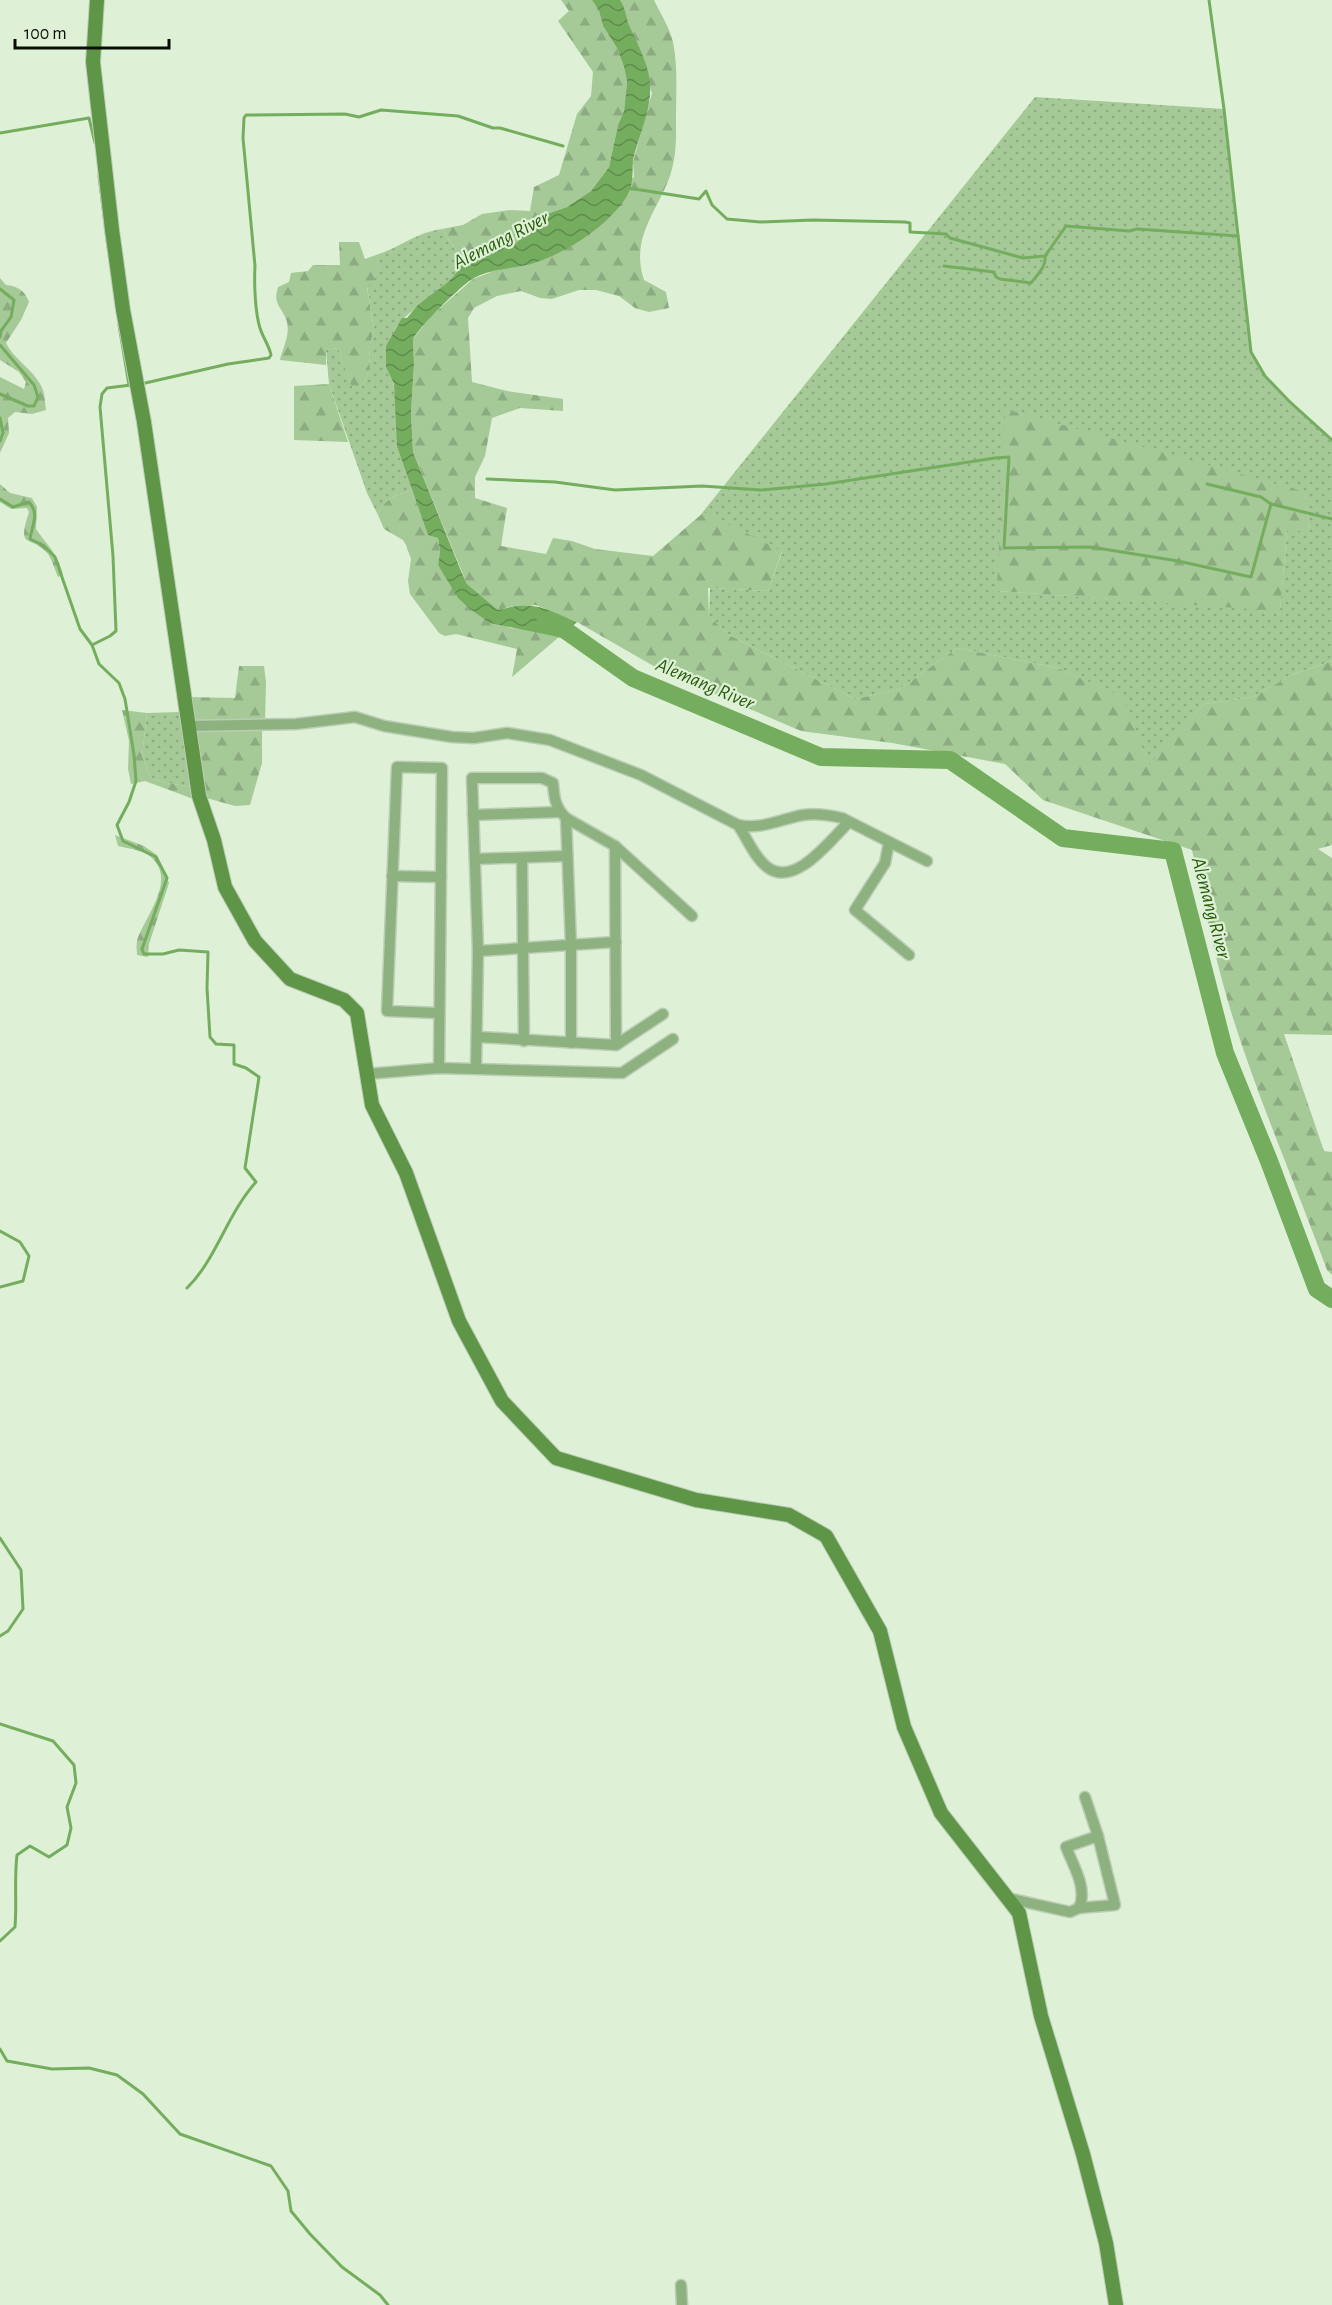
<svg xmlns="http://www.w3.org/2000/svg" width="1332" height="2305" viewBox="0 0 1332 2305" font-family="'Alegreya Sans',sans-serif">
	<defs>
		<pattern id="grass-dots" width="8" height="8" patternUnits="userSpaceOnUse" patternTransform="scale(1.5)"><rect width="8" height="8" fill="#a5c997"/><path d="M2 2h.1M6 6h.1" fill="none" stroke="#8dab81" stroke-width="1.8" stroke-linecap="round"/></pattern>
		<pattern id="forest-firs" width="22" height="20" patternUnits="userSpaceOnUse" patternTransform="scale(1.5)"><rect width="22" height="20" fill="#a5c997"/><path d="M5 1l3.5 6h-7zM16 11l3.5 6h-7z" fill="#8dab81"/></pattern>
		<pattern id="water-waves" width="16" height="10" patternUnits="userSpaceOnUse" patternTransform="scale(1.5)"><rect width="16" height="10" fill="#75ad5f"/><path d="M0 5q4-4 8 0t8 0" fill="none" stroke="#5e8b4c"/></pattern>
	</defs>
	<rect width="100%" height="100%" fill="#def1d7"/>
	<g fill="url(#grass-dots)" fill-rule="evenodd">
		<path d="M1035,97L1224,109L1251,352L1265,376L1289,401L1332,440V661L1291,675L1253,697L1204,704L1149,766L1122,697L1058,668L957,648L900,689L855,699L729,635L709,616L710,588L768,591L782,552L702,513ZM1305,494L1309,531H1287L1280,610L997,591Z"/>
		<path d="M442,229L463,261C452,290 417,301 398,325C391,334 387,354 387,365C387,372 393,379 394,387C398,425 399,455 414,490C397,494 384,498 378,515L367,493L329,384L326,350L338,348L353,389L363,385L370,368L369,349L374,329L367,287C378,277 379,270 376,255C399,248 417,232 442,229Z"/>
		<polygon points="181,712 193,787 167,783 151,778 142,756 147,713"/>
	</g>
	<g fill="url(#forest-firs)">
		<polygon points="561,0 592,0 599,11 603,26 617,48 624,67 627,82 624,111 618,125 609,167 591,191 567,207 547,214 516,243 463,261 442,229 463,225 482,214 510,210 530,211 534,187 559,175 577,114 591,96 593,72 558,21 569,11"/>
		<path d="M620,0H654C660,13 670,28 673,42C678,67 676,91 676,116C676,137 677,155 670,176C657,212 630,238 644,280L666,292L669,308L649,312L635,308L619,296L596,290H579L552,299L540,298L521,291L497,296L474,308L468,318L472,382L507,391L563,399V411L520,408L492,418L485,456L475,477V498L507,508L501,546L546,554L553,538L572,541L595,549L653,556L704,512L782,551L768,591L708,588L709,616L729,635L855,699L900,689L957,648L1058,668L1123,697L1149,765L1204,704L1253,697L1291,675L1332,661V845L1318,849L1332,858V1035L1284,1034L1324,1151L1332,1152V1275L1327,1270C1295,1182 1256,1095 1229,1005C1214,955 1204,902 1192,850L1043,800L1005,764L892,743L801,731L664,672L577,622L536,605L513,606L498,610L467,584L413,452L411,413L414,364L413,339L431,316L473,279L502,268L527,265L634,177L633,162L652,93Z"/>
		<path d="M339,242H359L365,259L376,255C380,270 378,277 367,288L374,329L369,349L370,368L363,385L353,390L338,348L326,350V365L280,360C283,347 290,336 287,322C283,307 272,306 278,287L289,282L291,273L308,271L313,265H340Z"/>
		<path d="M0,278L6,285C18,286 25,291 29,302L21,320L6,343C15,361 36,371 43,390C45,396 45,404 46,410L32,414L15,412L8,418L9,433L0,453V377L24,389L26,382L19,372L0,360Z"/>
		<polygon points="329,384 348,442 294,440 294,386"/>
		<polygon points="1005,409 1305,492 1309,531 1287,531 1280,611 997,591"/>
		<path d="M0,484L10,493L32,498L37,507L36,529C47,545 59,555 63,575L58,577C55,570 52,560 48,554C31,533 16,552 29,512L27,508L11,509L0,502Z"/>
		<path d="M414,490L428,534L438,538L440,551L438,565L447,577L510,628L533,630L559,637L512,677L517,649L456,634L445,636L439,633L410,594L408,581L411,559L406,545L403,540L384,529L378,515C384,498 397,494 414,490Z"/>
		<polygon points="239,666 264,666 266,682 265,721 262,722 262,763 250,805 235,806 203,797 187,697 235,698"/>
		<polygon points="122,710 147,713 142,756 151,778 167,783 193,787 196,800 145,781 131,784 128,769 129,741"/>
		<path d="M115,835L144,846L157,855L169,883L149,944L148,957L137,955C137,951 136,946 137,941C144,918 176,882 153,859C145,850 129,849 118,846Z"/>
	</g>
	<path fill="url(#water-waves)" d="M592,0H620C625,7 626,17 629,25C649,69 658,81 642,130C639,140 635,150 633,160C632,174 634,183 627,196C608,227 562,256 527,265C509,269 492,269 474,278C461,285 421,325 413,339L414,364L411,413L413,452L461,571L467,584L498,610C534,600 543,608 577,622L559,637L490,623L470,609L458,598L438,565L440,551L438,538L428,535L397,446L394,384L386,367V346L402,318H407C412,312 417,305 423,301C439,288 455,281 463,261L516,243L547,214L567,207L591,191L609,167L618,125L624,111L627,82L624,67L617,48L603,26L599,11Z"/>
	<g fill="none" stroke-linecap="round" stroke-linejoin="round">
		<g stroke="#75ad5f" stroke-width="3">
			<polyline points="1209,0 1224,109 1251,352 1265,376 1289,401 1332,440"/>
			<polyline points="0,133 89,118 95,143"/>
			<polyline points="99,176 108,247"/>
			<polyline points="628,188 699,199 706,191 712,205 727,219 760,222 813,220 905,222 910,223 910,232 946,234 950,238 1023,258 1045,256 1066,226 1129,231 1137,229 1238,236"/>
			<path d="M944,266L994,272L996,277L1000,279L1031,283C1037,275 1047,266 1045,256"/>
			<polyline points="0,289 14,300 11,317 1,331 0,337"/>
			<polyline points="119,325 129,385"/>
			<polyline points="0,345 34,385 38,397 34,406 28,406 0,394"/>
			<path d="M141,384L228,364L269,358L271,355C269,345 263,338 260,328C255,312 254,283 255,266L243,138L244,118L246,115L345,114L359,117L381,110L458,116L493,128H500L563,146"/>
			<path d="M131,385L107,388L102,394L100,407L113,556L116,631L110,636L92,645L99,664L119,683L125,699L134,755L136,781L129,802L117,825L123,841L156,857L167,878L142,949L144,954H163L179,950L208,952L207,988L210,1037L216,1044L234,1045V1064L246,1068L259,1077L245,1168L256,1182C227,1214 216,1260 187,1288"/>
			<polyline points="0,418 3,433 0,441"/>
			<polyline points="487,479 555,482 615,490 702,486 761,490 826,484 995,458 1009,457 1004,548 1091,547 1178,561 1251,577 1271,504"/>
			<polyline points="1207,484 1261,497 1271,504 1332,519"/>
			<path d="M0,499L13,507L29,502C40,514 32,525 30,539L43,545L55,557L80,629L92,645"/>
			<polyline points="0,1231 20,1242 29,1256 23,1281 0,1287"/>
			<polyline points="0,1538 21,1570 23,1609 8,1631 0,1636"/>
			<path d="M0,1724L53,1741L74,1765L76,1783L67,1807L71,1828L67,1845L49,1857L30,1846L17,1855C14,1880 17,1903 15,1927L0,1941"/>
			<polyline points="0,2049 7,2061 52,2069 89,2068 117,2075 143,2094 180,2134 271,2166 288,2191 291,2211 310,2234 342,2267 380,2295 388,2305"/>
		</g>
		<polyline stroke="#75ad5f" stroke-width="18" points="545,623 565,630 633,678 821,757 950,760 1063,838 1173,851 1225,1053 1269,1161 1317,1289 1332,1299"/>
		<g stroke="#bccdb6" stroke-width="13">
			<g id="street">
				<path d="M188,726L296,724L355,717L384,726L452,737L474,738L507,733L550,740L641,775L738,825C761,830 781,819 803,815C817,813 829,815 842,818L927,861"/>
				<polyline points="473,815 560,812"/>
				<polyline points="566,818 571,945 571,1043"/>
				<path d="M738,825C747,838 754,857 767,867C795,889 831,839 849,822"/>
				<polyline points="889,842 885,863 855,910 909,955"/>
				<polyline points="615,846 692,916"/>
				<polyline points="522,858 524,1041"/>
				<polyline points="475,859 567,856"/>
				<polyline points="392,876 441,877"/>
				<polyline points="478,951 616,942"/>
				<polyline points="438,1013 387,1011 397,767 442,768 439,1068"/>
				<polyline points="478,1037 616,1045 663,1014"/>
				<path d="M476,1068L478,951L472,778H542L553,783C554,797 555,807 566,818L615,846L616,1045"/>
				<polyline points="367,1074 439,1068 622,1073 673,1039"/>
				<path d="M1007,1898L1070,1912L1079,1908C1088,1889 1073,1865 1066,1847L1098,1836L1085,1797"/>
				<polyline points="1079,1908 1115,1905 1098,1836"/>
				<polyline points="681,2285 682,2305"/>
			</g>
		</g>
		<g stroke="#bccdb6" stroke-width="16">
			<polyline id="secondary" points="97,0 93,62 112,230 123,310 144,422 199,796 214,840 225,887 255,941 290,979 344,1000 357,1013 372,1105 406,1173 459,1321 502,1401 556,1458 696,1500 789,1515 826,1536 880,1631 904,1727 941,1813 1019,1913 1041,2016 1083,2154 1106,2243 1116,2305"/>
		</g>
		<use href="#street" stroke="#8db27f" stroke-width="10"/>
		<use href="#secondary" stroke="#5e9547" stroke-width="14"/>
	</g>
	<g text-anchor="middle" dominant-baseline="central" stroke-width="4.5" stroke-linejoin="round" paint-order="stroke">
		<g font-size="20" font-style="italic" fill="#285c0a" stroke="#def1d7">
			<text transform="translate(501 240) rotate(-27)">Alemang River</text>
			<text transform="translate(705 684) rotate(23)">Alemang River</text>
			<text transform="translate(1211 908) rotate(75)">Alemang River</text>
		</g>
	</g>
	<path d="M15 39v9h154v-9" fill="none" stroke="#080e06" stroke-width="3"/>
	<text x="24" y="39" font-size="18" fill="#080e06" stroke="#def1d7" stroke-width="4.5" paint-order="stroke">100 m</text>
</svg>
